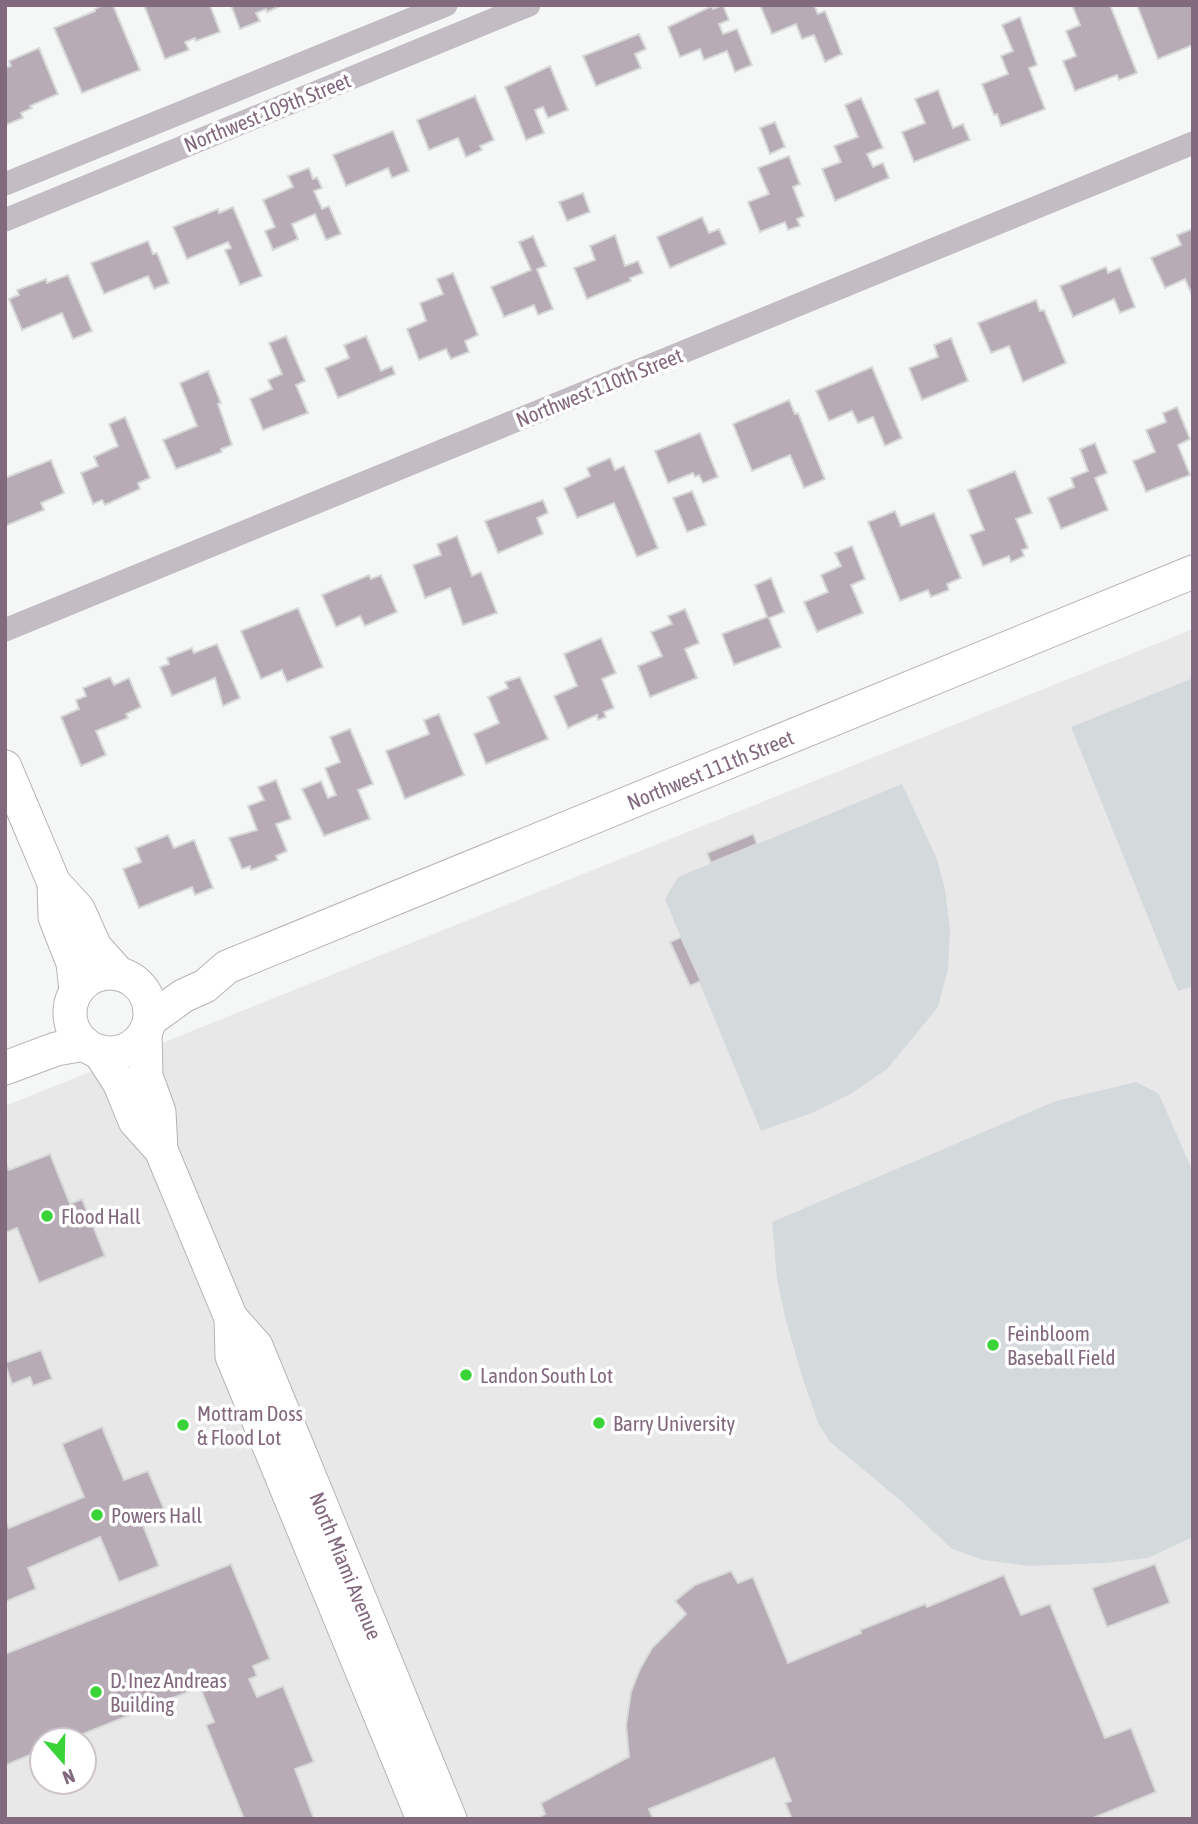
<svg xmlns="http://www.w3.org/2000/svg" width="1198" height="1824" viewBox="0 0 1198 1824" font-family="'Asap Condensed',sans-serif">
	<rect width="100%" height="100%" fill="#f5f7f7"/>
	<path fill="#e8e8e9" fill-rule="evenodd" d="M1193,629V1819H5V1106ZM42,1740H84V1782H42Z"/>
	<g fill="#d4d9dc">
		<polygon points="1193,678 1193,986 1178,991 1071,727"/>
		<polygon points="902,784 937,859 945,889 950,930 948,969 938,1007 887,1069 852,1093 814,1112 761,1131 665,899 678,877"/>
		<polygon points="1136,1082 1159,1094 1193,1172 1193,1537 1148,1558 1104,1563 1030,1566 984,1560 952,1549 901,1501 830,1442 818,1423 801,1373 785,1317 777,1278 772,1222 1056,1101"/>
	</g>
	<g fill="#b7abb5" stroke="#d7d9d9" stroke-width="2">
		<polygon points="103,5 113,5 140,70 82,93 54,28 95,11 95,9"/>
		<polygon points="144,5 210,5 220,32 196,41 195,38 185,42 189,50 165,59"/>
		<polygon points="231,5 282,5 267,12 266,9 256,13 260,21 240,29"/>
		<polygon points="723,5 729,20 719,24 723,34 737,29 752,65 735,72 727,51 704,60 700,49 680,57 668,27 712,6 713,9"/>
		<polygon points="760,5 814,5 818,14 825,11 842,54 825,62 814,35 802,39 796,24 772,34"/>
		<polygon points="1072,5 1110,5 1137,73 1119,80 1117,75 1075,91 1063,61 1076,56 1066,31 1080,25"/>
		<polygon points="1137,5 1193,5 1193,45 1158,59"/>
		<polygon points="1020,17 1037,65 1029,68 1045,109 1001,126 997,114 994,115 982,84 1008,74 1001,56 1013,51 1002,25"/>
		<polygon points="639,34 646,49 635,54 641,68 596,86 583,56"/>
		<polygon points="39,48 58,94 30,106 32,108 21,113 23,118 5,125 5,68 11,66 9,61"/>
		<polygon points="550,66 568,110 548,118 543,107 535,110 544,133 526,140 505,87"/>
		<polygon points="938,90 953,128 963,124 970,140 914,162 902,132 925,123 915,99"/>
		<polygon points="475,96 494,140 480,146 482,150 466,157 458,138 429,150 417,120"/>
		<polygon points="861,98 883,148 867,154 873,167 883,163 889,178 835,201 822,169 841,162 834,146 858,137 845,105"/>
		<polygon points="775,122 785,147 770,154 760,128"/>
		<polygon points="393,131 409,171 392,178 388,168 346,186 333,155"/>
		<polygon points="789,156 800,184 793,187 804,216 797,219 800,226 788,230 785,222 760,232 748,202 769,194 758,168"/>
		<polygon points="309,168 313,179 317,177 322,188 314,191 322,209 329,206 341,234 326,240 315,214 292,224 298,239 273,250 265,231 275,227 263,200 293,187 288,176"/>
		<polygon points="583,193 590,212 567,221 559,202"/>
		<polygon points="233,207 262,276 240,285 225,250 231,248 228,242 187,259 173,227 218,209 219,213"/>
		<polygon points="702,217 709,233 719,229 726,244 670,268 657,237"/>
		<polygon points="1192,229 1193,231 1193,297 1185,279 1165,288 1151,258 1181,245 1177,235"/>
		<polygon points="615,235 625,266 638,261 643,273 630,278 631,281 587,299 574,268 595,260 590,246"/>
		<polygon points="533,236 546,266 537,269 553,309 538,315 534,305 504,317 491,287 531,270 519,242"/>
		<polygon points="148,241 153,254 157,253 169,283 154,289 148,276 104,294 91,263"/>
		<polygon points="1106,267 1108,273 1120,268 1135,307 1120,313 1114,299 1073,317 1060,286"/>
		<polygon points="453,273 478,335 465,341 469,352 451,359 446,349 419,360 407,329 426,321 420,303 443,294 437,279"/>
		<polygon points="68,275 92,331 73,339 62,313 22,330 9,299 19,295 17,290 46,279 47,283"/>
		<polygon points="1036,300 1040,311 1044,310 1066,363 1023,382 1009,346 991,353 978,323"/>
		<polygon points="286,336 305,381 296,385 308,413 263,430 250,399 272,389 268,380 282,374 269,343"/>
		<polygon points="366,336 381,371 392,366 395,374 338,398 325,368 349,358 344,345"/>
		<polygon points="951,338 968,381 922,400 909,368 938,357 934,345"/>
		<polygon points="872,367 902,438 885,446 873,417 858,423 852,411 829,421 816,391"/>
		<polygon points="208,371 221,403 218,404 232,445 221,449 222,452 176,469 163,440 197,426 180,383"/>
		<polygon points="789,400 795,414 798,413 825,479 804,488 790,455 752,471 733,424"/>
		<polygon points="1177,407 1190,439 1178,445 1190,475 1146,492 1133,461 1155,452 1146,430 1166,422 1163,413"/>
		<polygon points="125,417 150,478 138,483 140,489 105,505 102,500 93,504 81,473 98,466 94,457 118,446 109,424"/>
		<polygon points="700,433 718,477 703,483 699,475 695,477 693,473 668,483 655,451"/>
		<polygon points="1095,443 1107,473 1095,478 1108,510 1061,529 1048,498 1074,487 1071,478 1088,471 1080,449"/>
		<polygon points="610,458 615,470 624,466 658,548 637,557 614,503 577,518 564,488 590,476 587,468"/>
		<polygon points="51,460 64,493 41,503 44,510 5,526 5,478"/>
		<polygon points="1015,471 1032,513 1016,519 1028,548 1022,550 1024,556 1011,562 1009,556 983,566 970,535 984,530 968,490"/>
		<polygon points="692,491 706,525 687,532 673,498"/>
		<polygon points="543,500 548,513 537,518 543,534 498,553 485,521"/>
		<polygon points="895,511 901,526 934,513 961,578 947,584 949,590 931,597 928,590 900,601 868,522"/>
		<polygon points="457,536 472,576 481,572 497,613 463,625 450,588 425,598 413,565 441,555 437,544"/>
		<polygon points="852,546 865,579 851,585 863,613 817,632 804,602 828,592 821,575 841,566 835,553"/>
		<polygon points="369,575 371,579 381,575 397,612 365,626 360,616 336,627 322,595"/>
		<polygon points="771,578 784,612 769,618 781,647 734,665 722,634 767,617 755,585"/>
		<polygon points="298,608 323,667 287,682 282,670 261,679 241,631"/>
		<polygon points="685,609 699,643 685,649 697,678 650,697 638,666 662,656 651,632 672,624 668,616"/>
		<polygon points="601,638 616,673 602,679 614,708 604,712 606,717 598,720 597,715 568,728 554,696 577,686 564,654"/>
		<polygon points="217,644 240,698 223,706 215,678 172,696 160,667 169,664 167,658 192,648 194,653"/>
		<polygon points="110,677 114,685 129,678 141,707 126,714 128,718 96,731 106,755 81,766 61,717 79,709 76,700 86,696 83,688"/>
		<polygon points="520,677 548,739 486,764 474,734 499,723 488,697 508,688 505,682"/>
		<polygon points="439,714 464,775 405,799 386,751 429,734 424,720"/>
		<polygon points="350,729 373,784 358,790 370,819 324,836 302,789 321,781 328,798 336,795 325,768 340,762 330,737"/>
		<polygon points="276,780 291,819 276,824 287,851 276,856 278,860 251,870 250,866 242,869 229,838 257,830 248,806 264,800 258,787"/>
		<polygon points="753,834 757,844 711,863 707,853"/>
		<polygon points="168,835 174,848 194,840 213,888 195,895 192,887 139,908 123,869 141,862 136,848"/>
		<polygon points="681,937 701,981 690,986 670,942"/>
		<polygon points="50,1154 70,1204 82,1199 105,1256 39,1283 17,1228 5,1233 5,1161 9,1170"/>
		<polygon points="41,1350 52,1379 33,1386 30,1377 12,1384 5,1363"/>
		<polygon points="102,1427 124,1480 148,1471 165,1511 141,1520 159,1566 119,1582 100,1537 28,1568 36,1589 5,1602 5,1519 9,1528 84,1497 62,1444"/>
		<polygon points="231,1564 270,1659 253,1666 257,1676 249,1679 257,1697 283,1686 314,1762 295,1769 314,1819 244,1819 206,1725 214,1722 200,1687 68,1740 42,1740 42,1750 6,1765 5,1654"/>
		<polygon points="1155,1564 1170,1603 1107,1627 1092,1588"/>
		<polygon points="731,1571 738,1583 753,1577 788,1663 861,1633 860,1630 925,1604 927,1607 1004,1575 1021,1615 1050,1604 1105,1738 1131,1728 1156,1792 1091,1819 792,1819 785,1803 791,1801 774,1758 649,1809 653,1819 536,1819 545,1814 541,1803 629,1757 626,1725 631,1692 640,1669 652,1648 686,1614 675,1601 695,1585"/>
	</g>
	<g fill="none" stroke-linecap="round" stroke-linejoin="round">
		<g stroke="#bbb1b9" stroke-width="35">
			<g id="secondary">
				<polyline points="5,767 54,883 78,909 95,947 119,974"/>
				<polyline points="54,883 55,917 73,963 76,991"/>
				<circle cx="110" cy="1013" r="40"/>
				<path id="s1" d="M150,1020L183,996L205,986L227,967L1193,572"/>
				<polyline points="145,1033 146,1076 159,1112 161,1150"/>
				<polyline points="99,1051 120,1084 135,1121 161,1150 231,1318 232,1356 423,1819"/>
				<polyline points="5,1068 56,1049 85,1044"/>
				<path id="s2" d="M231,1318L256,1346L450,1819"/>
			</g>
		</g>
		<g stroke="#c4bcc3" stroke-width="23">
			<polyline points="5,184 446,5"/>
			<polyline points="5,220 529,5"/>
			<polyline points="5,630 1193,143"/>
		</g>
		<use href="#secondary" stroke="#fff" stroke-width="33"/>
	</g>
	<g fill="#3ad438" stroke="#fff" stroke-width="2.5">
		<circle cx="47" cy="1216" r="7"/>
		<circle cx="993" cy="1345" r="7"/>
		<circle cx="466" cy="1375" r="7"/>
		<circle cx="599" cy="1423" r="7"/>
		<circle cx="183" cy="1425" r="7"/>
		<circle cx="97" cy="1515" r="7"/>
		<circle cx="96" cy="1692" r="7"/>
	</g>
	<g text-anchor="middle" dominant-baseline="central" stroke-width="7" stroke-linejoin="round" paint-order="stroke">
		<g font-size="21" fill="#83697e" stroke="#fff">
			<text transform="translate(267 112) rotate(-22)">Northwest 109th Street</text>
			<text transform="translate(599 387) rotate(-22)">Northwest 110th Street</text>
			<text stroke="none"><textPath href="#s1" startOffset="616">Northwest 111th Street</textPath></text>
			<text stroke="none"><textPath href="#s2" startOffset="275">North Miami Avenue</textPath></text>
		</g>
		<g font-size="21" fill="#83697e" stroke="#fff" text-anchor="start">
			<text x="61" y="1216">Flood Hall</text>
			<text x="1007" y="1333">Feinbloom<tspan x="1007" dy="24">Baseball Field</tspan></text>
			<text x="480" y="1375">Landon South Lot</text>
			<text x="197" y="1413">Mottram Doss<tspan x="197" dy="24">&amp; Flood Lot</tspan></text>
			<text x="613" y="1423">Barry University</text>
			<text x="111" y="1515">Powers Hall</text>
			<text x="110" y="1680">D. Inez Andreas<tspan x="110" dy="24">Building</tspan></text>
		</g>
	</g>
	<rect width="1198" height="1824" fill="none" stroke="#83697e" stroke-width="14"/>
	<g transform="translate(63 1761) rotate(160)"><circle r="33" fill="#ffffff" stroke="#cdc3cb" stroke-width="2"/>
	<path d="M0-5L12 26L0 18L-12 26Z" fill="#3ad438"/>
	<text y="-10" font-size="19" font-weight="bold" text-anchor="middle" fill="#83697e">N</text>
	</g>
</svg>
